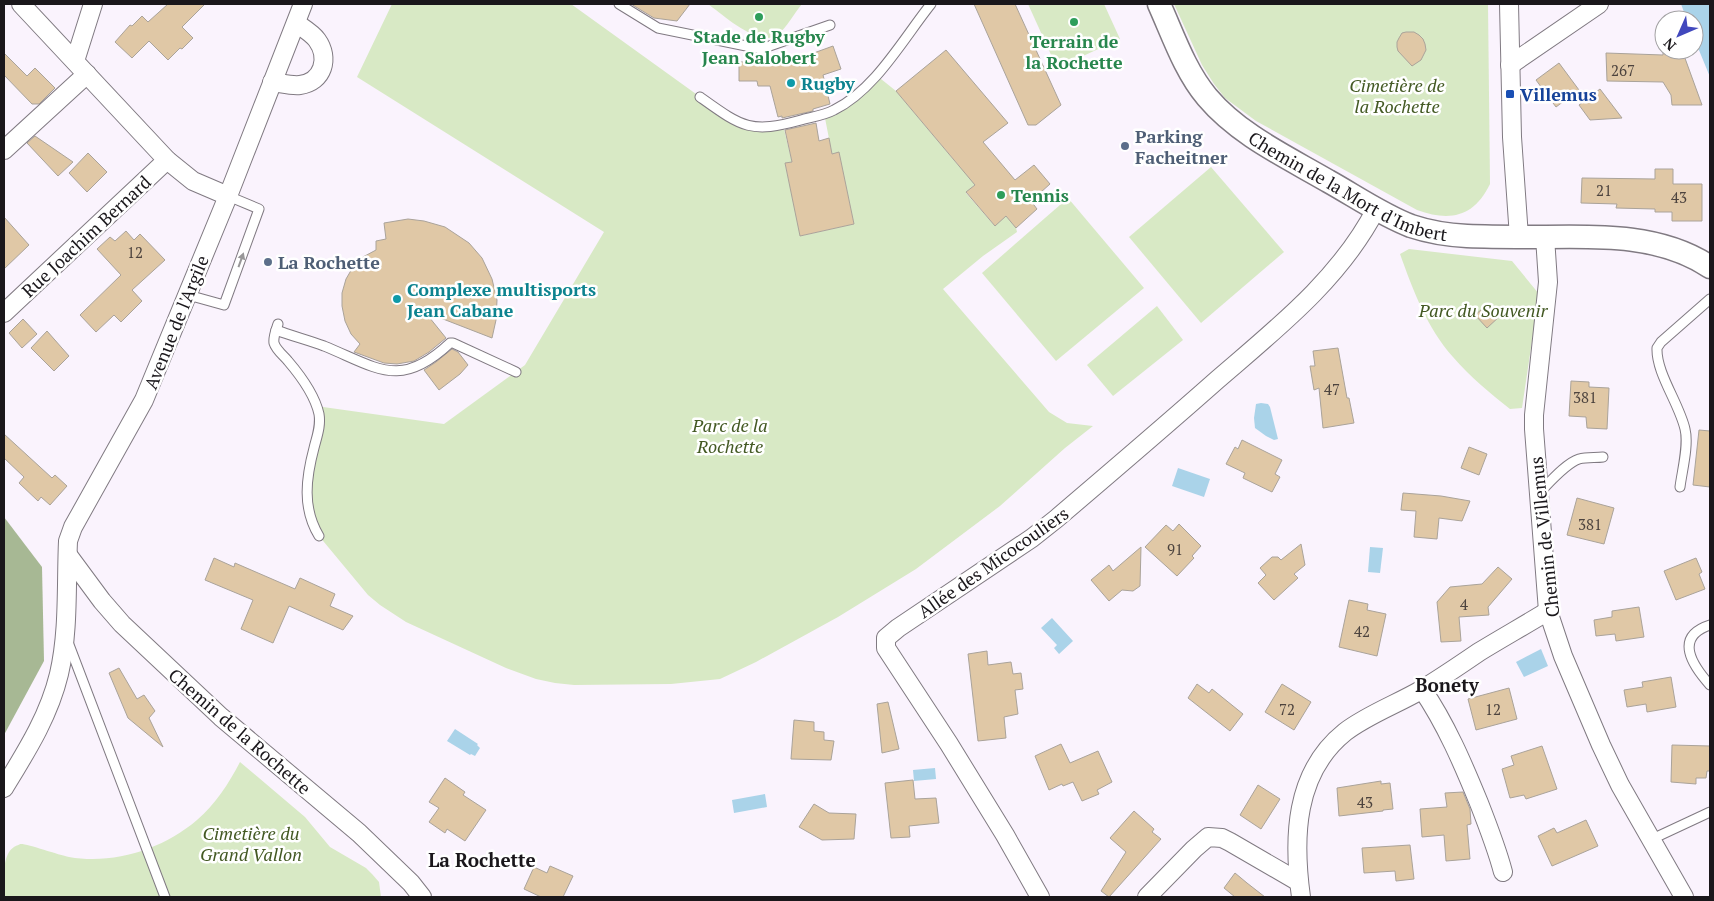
<svg xmlns="http://www.w3.org/2000/svg" width="1714" height="901" viewBox="0 0 1714 901" font-family="'PT Serif',serif">
	<rect width="100%" height="100%" fill="#faf3fd"/>
	<g fill="#d8e9c5">
		<polygon points="392,4 571,4 728,117 745,125 783,125 792,162 785,164 801,236 854,224 839,153 832,154 824,113 833,111 876,75 896,91 958,165 978,182 966,193 994,225 1006,216 1016,228 1017,232 983,256 943,289 1049,412 1067,423 1093,426 1065,448 1000,506 916,569 838,617 756,662 720,679 671,684 574,685 555,683 536,679 506,668 406,622 380,605 368,595 319,536 307,500 319,430 316,406 444,424 525,365 604,232 357,77"/>
		<path d="M708,4H802C794,13 787,28 777,35C759,48 722,14 708,4Z"/>
		<polygon points="1028,4 1104,4 1120,39 1057,68"/>
		<path d="M1174,4H1488L1490,184C1474,217 1450,222 1417,210L1256,121L1225,98L1214,84L1202,65Z"/>
		<polygon points="1211,167 1284,252 1201,323 1129,237"/>
		<polygon points="1068,198 1144,288 1056,361 982,273"/>
		<path d="M1409,249L1512,261L1539,294L1522,408L1510,409C1490,393 1470,377 1453,357C1427,328 1413,290 1400,254Z"/>
		<polygon points="1157,306 1183,340 1113,396 1087,365"/>
		<path d="M240,762L305,817L330,847L366,868L372,874L379,882L381,897H4C4,884 1,855 14,847C16,846 20,844 21,844C28,844 59,855 69,857C114,865 163,849 197,820C215,805 229,783 240,762Z"/>
	</g>
	<polygon fill="#a7b894" points="4,517 42,567 44,661 4,735"/>
	<g fill="#aad3e9">
		<polygon points="1681,4 1710,4 1710,77 1694,38 1694,20 1687,20"/>
		<polygon points="1261,403 1268,404 1270,407 1278,439 1274,440 1266,436 1255,428 1254,418 1256,404"/>
		<polygon points="1178,468 1210,479 1204,497 1172,486"/>
		<polygon points="1370,547 1383,548 1380,573 1368,572"/>
		<polygon points="1052,618 1073,641 1059,654 1054,648 1057,645 1041,628"/>
		<polygon points="1541,649 1548,666 1524,677 1516,662"/>
		<polygon points="455,729 478,744 477,745 480,748 475,756 471,754 470,755 447,741"/>
		<polygon points="935,768 936,779 914,781 913,770"/>
		<polygon points="765,794 767,807 734,813 732,800"/>
	</g>
	<g fill="#e0c8a6" stroke="#aaa39a">
		<polygon points="168,4 205,4 182,27 193,38 182,49 180,48 168,60 149,41 132,58 115,42 130,25 132,26 142,16 148,22"/>
		<polygon points="631,4 690,4 677,21 654,18"/>
		<polygon points="974,4 1015,4 1061,105 1036,125 1028,125"/>
		<polygon points="1406,32 1414,32 1419,35 1423,39 1425,44 1426,50 1421,60 1412,66 1398,51 1397,47 1397,42 1399,38 1402,33"/>
		<polygon points="833,46 841,69 823,75 830,104 813,109 813,111 782,118 782,116 778,117 770,86 758,86 757,81 739,81 739,62 783,62 800,58"/>
		<polygon points="946,50 1008,123 983,142 1015,180 1034,165 1050,184 1031,201 1037,209 1016,228 1006,216 995,226 966,192 975,185 896,91"/>
		<polygon points="1663,50 1682,50 1702,105 1672,105 1671,95 1663,82 1607,81 1606,53 1663,55"/>
		<polygon points="4,53 27,76 35,68 55,88 39,104 32,104 4,75"/>
		<polygon points="1559,63 1579,90 1556,107 1536,80"/>
		<polygon points="1600,89 1622,118 1590,120 1579,105"/>
		<polygon points="816,123 819,141 829,138 832,154 839,152 854,224 800,236 785,163 792,162 785,130"/>
		<polygon points="35,136 73,162 58,176 27,143"/>
		<polygon points="88,153 107,172 87,192 69,173"/>
		<polygon points="1655,169 1673,169 1673,184 1702,184 1702,221 1672,221 1672,212 1655,212 1655,209 1616,208 1617,204 1581,203 1582,178 1655,179"/>
		<polygon points="4,217 29,245 4,269"/>
		<polygon points="408,219 424,221 445,227 469,243 482,258 492,279 497,300 496,320 492,338 425,312 446,338 429,352 414,361 397,364 384,363 354,352 360,344 351,334 345,321 342,306 342,293 346,279 353,267 363,257 376,250 376,241 386,239 384,223"/>
		<polygon points="126,231 134,240 140,234 165,260 132,290 142,301 121,322 114,315 96,332 80,315 121,275 97,249 110,237 115,241"/>
		<polygon points="1489,303 1500,316 1487,328 1475,315"/>
		<polygon points="23,319 37,334 22,348 9,333"/>
		<polygon points="47,331 69,356 54,371 31,348"/>
		<polygon points="1338,348 1347,398 1349,398 1354,423 1323,428 1319,388 1314,390 1310,366 1315,366 1313,351"/>
		<polygon points="452,349 458,352 468,365 460,374 439,390 424,370 436,362"/>
		<polygon points="1571,381 1589,382 1589,387 1609,388 1607,429 1587,428 1586,417 1569,416"/>
		<polygon points="1699,430 1710,431 1710,487 1693,485"/>
		<polygon points="4,434 52,478 55,475 67,486 50,505 41,497 38,501 19,483 24,477 4,458"/>
		<polygon points="1242,440 1282,460 1275,474 1280,477 1272,492 1243,478 1245,473 1226,464 1235,447 1238,449"/>
		<polygon points="1469,447 1487,454 1479,475 1461,468"/>
		<polygon points="1403,493 1441,496 1470,501 1462,521 1439,518 1437,539 1414,537 1416,511 1401,510"/>
		<polygon points="1577,498 1614,508 1604,544 1567,535"/>
		<polygon points="1179,524 1201,546 1192,556 1194,558 1177,576 1145,547 1166,525 1173,531"/>
		<polygon points="1301,544 1305,565 1294,574 1298,578 1274,600 1258,583 1266,575 1260,568 1272,557 1278,557 1281,560"/>
		<polygon points="1141,547 1140,586 1133,591 1122,590 1109,601 1091,580 1109,565 1113,571"/>
		<polygon points="214,558 234,567 235,563 295,589 300,578 335,594 330,606 353,616 343,630 289,606 273,643 241,629 253,600 205,580"/>
		<polygon points="1696,558 1702,572 1699,574 1705,589 1676,600 1664,571"/>
		<polygon points="1498,567 1512,579 1488,607 1489,615 1459,617 1461,641 1441,642 1437,602 1450,587 1482,584"/>
		<polygon points="1349,600 1368,604 1367,610 1386,614 1377,656 1339,647"/>
		<polygon points="1639,607 1644,637 1616,641 1615,634 1596,636 1594,620 1612,617 1612,611"/>
		<polygon points="987,651 988,665 1011,662 1013,674 1021,673 1023,689 1015,690 1018,714 1004,717 1006,738 978,741 968,654"/>
		<polygon points="119,668 137,699 144,695 155,711 149,718 163,747 128,718 109,673"/>
		<polygon points="1671,677 1676,707 1647,712 1646,704 1627,707 1624,690 1643,687 1642,682"/>
		<polygon points="1197,684 1209,693 1212,689 1243,714 1230,731 1188,698"/>
		<polygon points="1282,684 1311,702 1294,730 1265,712"/>
		<polygon points="1509,688 1517,719 1476,730 1468,699"/>
		<polygon points="888,702 899,749 882,753 877,704"/>
		<polygon points="794,720 814,722 814,731 824,732 824,740 834,741 831,760 791,759"/>
		<polygon points="1061,744 1070,763 1098,751 1112,782 1097,790 1099,794 1082,801 1073,782 1063,786 1062,784 1049,790 1035,756"/>
		<polygon points="1672,745 1710,746 1710,771 1707,771 1706,778 1696,778 1696,784 1671,782"/>
		<polygon points="1542,746 1557,789 1526,799 1524,795 1510,798 1502,769 1514,765 1511,756"/>
		<polygon points="445,778 465,792 463,795 486,810 465,841 447,829 445,833 429,822 439,808 429,802"/>
		<polygon points="913,780 915,799 936,798 939,823 909,826 910,837 891,838 885,783"/>
		<polygon points="1381,781 1381,784 1390,783 1393,809 1383,810 1383,811 1339,816 1337,788"/>
		<polygon points="1258,785 1280,799 1261,829 1240,815"/>
		<polygon points="1463,792 1470,809 1471,824 1467,825 1470,859 1446,861 1444,835 1422,837 1420,809 1447,807 1445,793"/>
		<polygon points="814,804 829,813 856,814 854,839 822,840 799,827"/>
		<polygon points="1134,811 1154,829 1152,832 1161,839 1109,897 1101,891 1126,852 1110,838"/>
		<polygon points="1586,820 1598,846 1552,866 1538,836 1554,828 1557,833"/>
		<polygon points="1410,845 1414,879 1396,881 1395,871 1364,873 1362,848"/>
		<polygon points="550,866 573,876 563,897 541,897 524,889 534,867 547,873"/>
		<polygon points="1235,873 1247,883 1265,897 1235,897 1224,888"/>
	</g>
	<g fill="none" stroke-linecap="round" stroke-linejoin="round">
		<g stroke="#807a82" stroke-width="11">
			<g id="service">
				<polyline points="619,4 658,28 761,49 830,25"/>
				<path d="M700,97C742,127 750,134 801,120C812,117 825,115 834,110C875,90 903,39 931,4"/>
				<polyline points="188,295 224,305 259,209 228,196"/>
				<path d="M278,324C276,330 273,337 274,343C276,350 284,356 288,361C300,375 315,396 319,414C321,426 317,436 314,448C306,478 302,508 319,536"/>
				<path d="M276,330C292,336 308,340 324,346C378,368 400,390 450,343H453L516,372"/>
				<path d="M1680,487C1682,471 1689,445 1685,429C1679,403 1656,373 1657,348L1661,342L1710,299"/>
				<path d="M1539,493C1549,483 1566,463 1579,459C1587,457 1596,458 1603,457"/>
				<path d="M1710,625C1673,637 1693,666 1710,685"/>
				<polyline points="68,642 165,897"/>
				<polyline points="1650,840 1710,812"/>
			</g>
		</g>
		<g stroke="#807a82" stroke-width="20">
			<g id="minor">
				<polyline points="21,4 167,160 193,181 228,196"/>
				<polyline points="1509,4 1512,137 1519,237"/>
				<polyline points="75,61 93,4"/>
				<polyline points="1510,65 1599,4"/>
				<path d="M272,82C281,83 291,86 300,85C323,82 330,58 317,40C312,33 303,28 296,23"/>
				<polyline points="4,150 87,74"/>
				<polyline points="1545,237 1548,282 1534,415 1534,429 1548,611 1563,656 1601,745 1620,785 1684,897"/>
				<polyline points="4,313 167,160"/>
				<polyline points="68,555 102,601 122,624 221,717 359,833 411,883 422,897"/>
				<path d="M1422,689C1446,724 1463,764 1479,803C1488,826 1497,849 1503,872"/>
				<path d="M4,788C26,752 49,716 59,674C69,631 66,585 68,541L73,527L144,400L228,196L303,4"/>
				<path d="M1040,897L1005,835L949,744L886,648V638L898,628L1032,538L1056,519C1110,473 1164,427 1217,380C1276,329 1340,279 1376,209"/>
				<polyline points="1147,897 1194,849 1208,837 1222,838 1230,842 1299,882"/>
				<path d="M1301,897C1293,839 1294,773 1345,732C1367,715 1397,704 1421,690C1441,678 1460,665 1479,652C1502,638 1525,625 1548,611"/>
			</g>
		</g>
		<g stroke="#807a82" stroke-width="25">
			<g id="tertiary">
				<path id="s1" d="M1159,4C1173,35 1185,71 1207,97C1239,135 1287,157 1328,181C1355,196 1382,215 1411,226C1429,232 1448,235 1467,236C1493,237 1520,237 1546,237C1601,236 1663,235 1710,267"/>
			</g>
		</g>
		<use href="#service" stroke="#fff" stroke-width="9"/>
		<use href="#minor" stroke="#fff" stroke-width="18"/>
		<use href="#tertiary" stroke="#fff" stroke-width="22"/>
	</g>
	<defs><path id="oneway-solid" d="M-6-.8H1V-3.2L6.5 0L1 3.2V.8H-6Z" transform="scale(1.25)"/></defs>
	<use fill="#989798" href="#oneway-solid" transform="translate(241 260) rotate(-70)"/>
	<g fill="#2e9e5b" stroke="#fff" stroke-width="2">
		<circle cx="759" cy="17" r="5"/>
		<circle cx="1074" cy="22" r="5"/>
		<circle cx="1001" cy="195" r="5"/>
	</g>
	<g fill="#0f9aa8" stroke="#fff" stroke-width="2">
		<circle cx="791" cy="83" r="5"/>
		<circle cx="397" cy="299" r="5"/>
	</g>
	<rect fill="#1a4fb4" stroke="#fff" stroke-width="2" x="1505" y="89" width="10" height="10" rx="2.5"/>
	<g fill="#5c6f8a" stroke="#fff" stroke-width="2">
		<circle cx="1125" cy="146" r="5"/>
		<circle cx="268" cy="262" r="5"/>
	</g>
	<g text-anchor="middle" dominant-baseline="central" stroke-width="5" stroke-linejoin="round" paint-order="stroke">
		<g font-size="15" fill="#4c433e">
			<text x="1623" y="70">267</text>
			<text x="1604" y="190">21</text>
			<text x="1679" y="197">43</text>
			<text x="135" y="252">12</text>
			<text x="1332" y="389">47</text>
			<text x="1585" y="397">381</text>
			<text x="1590" y="524">381</text>
			<text x="1175" y="549">91</text>
			<text x="1464" y="604">4</text>
			<text x="1362" y="631">42</text>
			<text x="1287" y="709">72</text>
			<text x="1493" y="709">12</text>
			<text x="1365" y="802">43</text>
		</g>
		<g font-size="18" font-weight="bold" fill="#27864d" stroke="#fff">
			<text x="759" y="36">Stade de Rugby<tspan x="759" dy="21">Jean Salobert</tspan></text>
			<text x="1074" y="41">Terrain de<tspan x="1074" dy="21">la Rochette</tspan></text>
			<text x="1011" y="195" text-anchor="start">Tennis</text>
		</g>
		<g font-size="18" font-weight="bold" fill="#0d838f" stroke="#fff" text-anchor="start">
			<text x="801" y="83">Rugby</text>
			<text x="407" y="289">Complexe multisports<tspan x="407" dy="21">Jean Cabane</tspan></text>
		</g>
		<g font-size="18" font-style="italic" fill="#435923" stroke="#fff">
			<text x="1397" y="85">Cimetière de<tspan x="1397" dy="21">la Rochette</tspan></text>
			<text x="1483" y="310">Parc du Souvenir</text>
			<text x="730" y="425">Parc de la<tspan x="730" dy="21">Rochette</tspan></text>
			<text x="251" y="833">Cimetière du<tspan x="251" dy="21">Grand Vallon</tspan></text>
		</g>
		<g font-size="18" font-weight="bold" fill="#164399" stroke="#fff" text-anchor="start">
			<text x="1520" y="94">Villemus</text>
		</g>
		<g font-size="18" font-weight="bold" fill="#4e5e75" stroke="#fff" text-anchor="start">
			<text x="1135" y="136">Parking<tspan x="1135" dy="21">Facheitner</tspan></text>
			<text x="278" y="262">La Rochette</text>
		</g>
		<g font-size="18" fill="#1a171b" stroke="#fff">
			<text stroke="none"><textPath href="#s1" startOffset="274">Chemin de la Mort d'Imbert</textPath></text>
			<text transform="translate(86 236) rotate(-43)">Rue Joachim Bernard</text>
			<text transform="translate(176 322) rotate(-68)">Avenue de l'Argile</text>
			<text transform="translate(1544 537) rotate(-96)">Chemin de Villemus</text>
			<text transform="translate(993 562) rotate(-35)">Allée des Micocouliers</text>
			<text transform="translate(240 731) rotate(41)">Chemin de la Rochette</text>
		</g>
		<g font-size="19" font-weight="bold" fill="#1a171b" stroke="#fff">
			<text x="1447" y="684">Bonety</text>
			<text x="482" y="859">La Rochette</text>
		</g>
	</g>
	<rect width="1714" height="901" fill="none" stroke="#1a171b" stroke-width="10"/>
	<g transform="translate(1679 35) rotate(225)"><circle r="24" fill="#ffffff" stroke="#a3a2a4"/>
	<path d="M0-4L9 19L0 12L-9 19Z" fill="#4148bd"/>
	<text y="-8" font-size="14" font-weight="bold" text-anchor="middle" fill="#1a171b">N</text>
	</g>
</svg>
